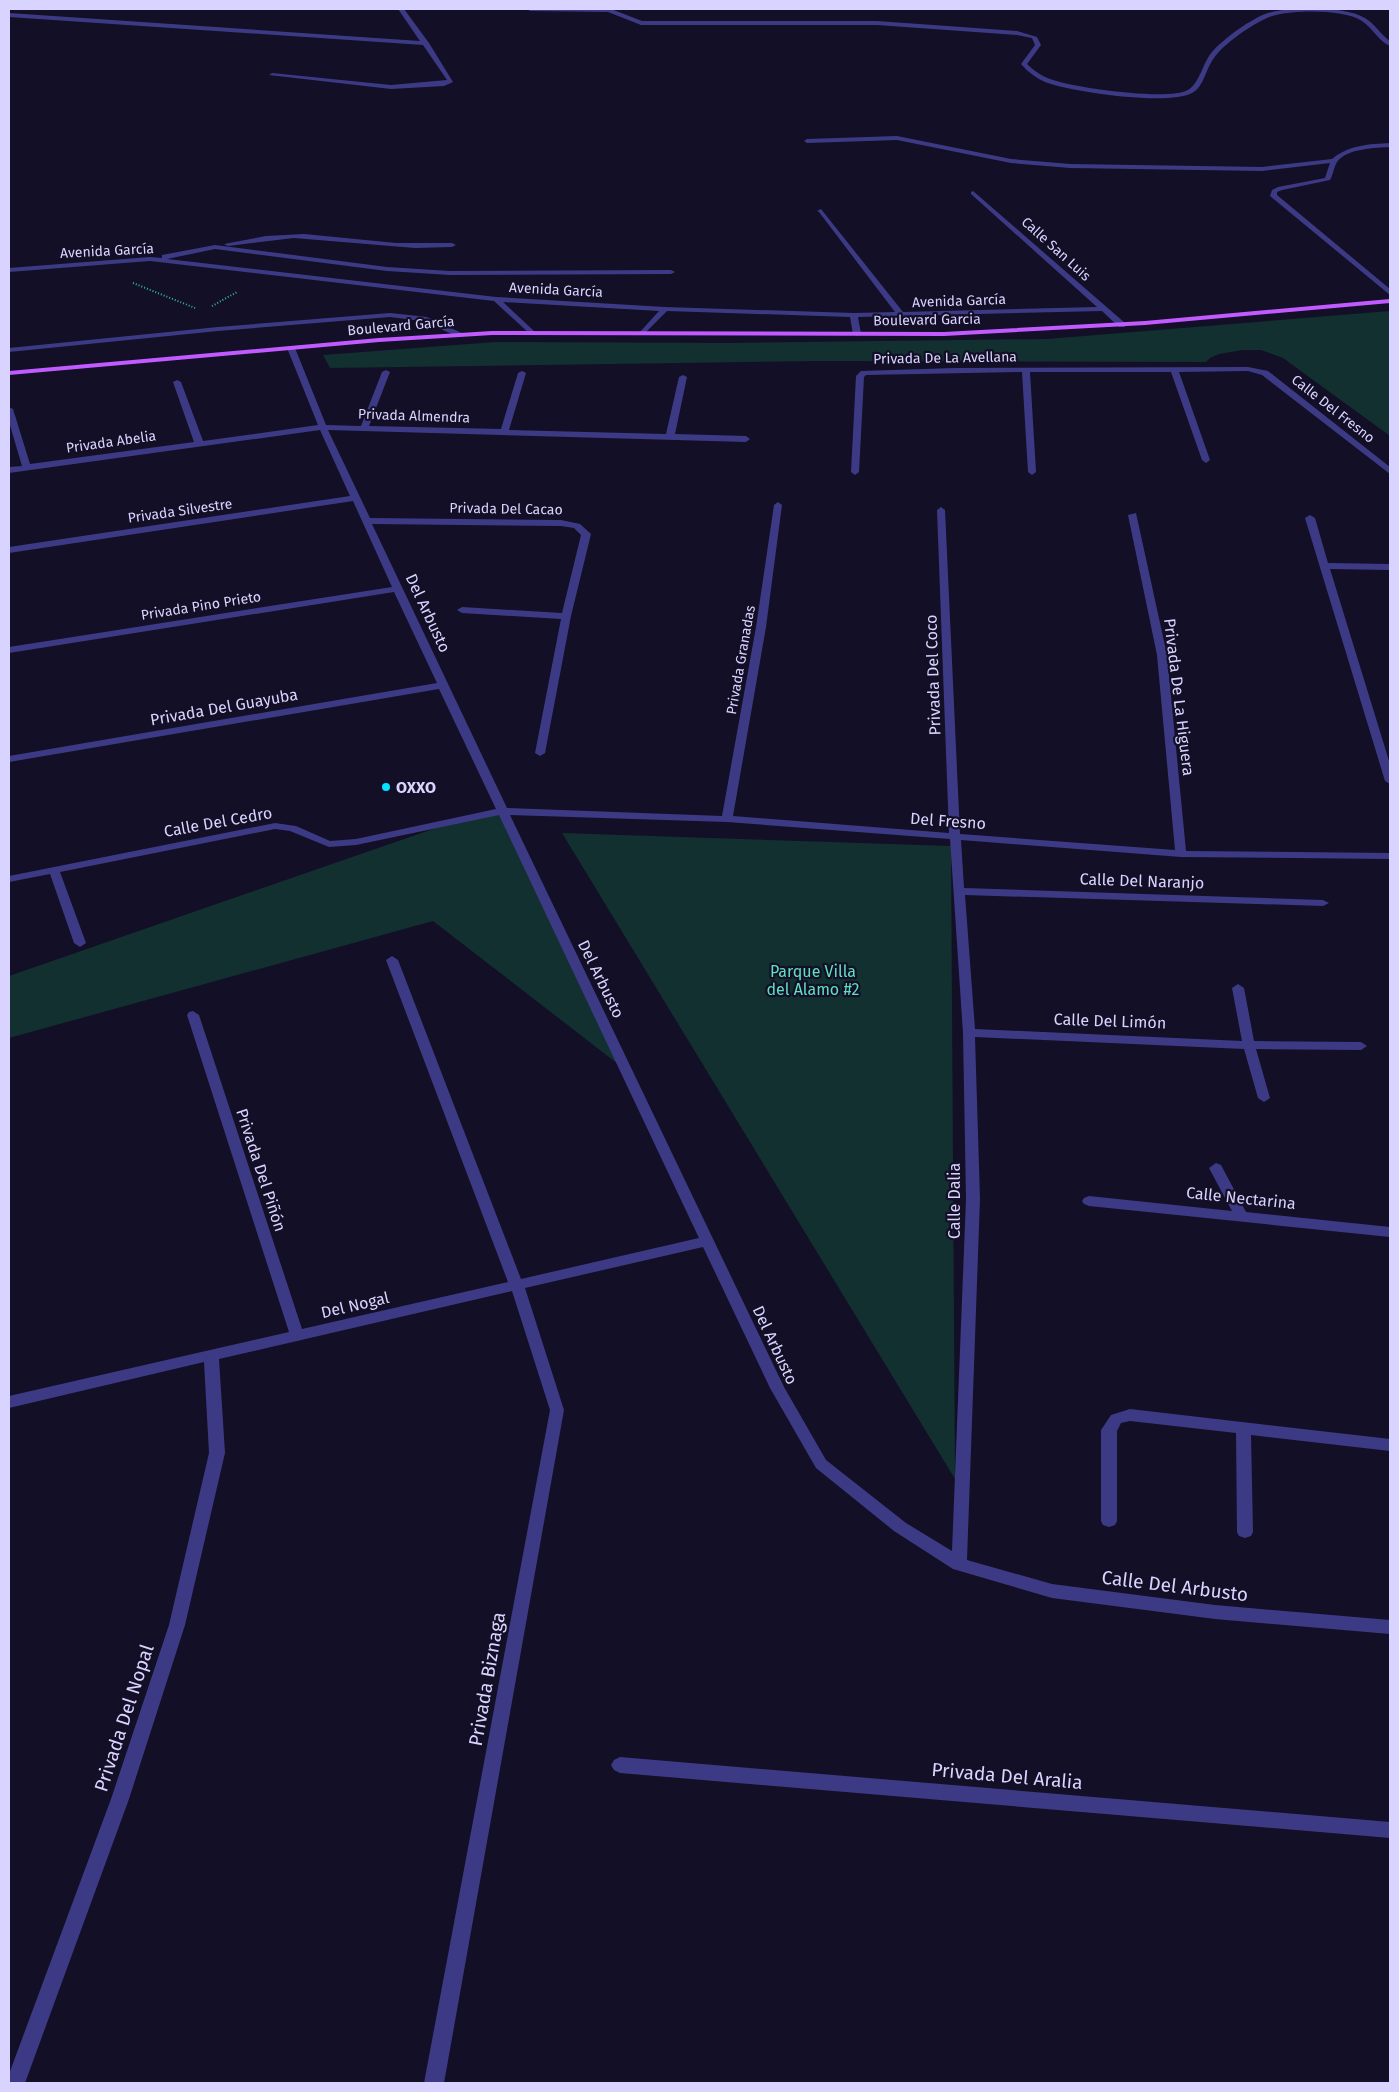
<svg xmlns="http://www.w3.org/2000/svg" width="1399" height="2092" viewBox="0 0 1399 2092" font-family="'Fira Sans',sans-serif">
	<rect width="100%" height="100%" fill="#130f26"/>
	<g fill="#12302f">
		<polygon points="1390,311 1390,436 1283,358 1261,350 1243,350 1219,354 1210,358 1206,362 819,361 330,368 323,355 495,342 730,343 1047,339"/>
		<polygon points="503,811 627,1071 433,921 9,1038 9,976 459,820"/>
		<polygon points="562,833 951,846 955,1479"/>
	</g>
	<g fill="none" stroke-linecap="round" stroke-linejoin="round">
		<g stroke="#2fb8b0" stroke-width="2" stroke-dasharray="1 2" stroke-linecap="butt">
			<polyline points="133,283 195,308"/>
			<polyline points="212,306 237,292"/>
		</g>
		<g fill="#3d3a85" fill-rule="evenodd">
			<polygon points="398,9 404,9 429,43 453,82 444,86 391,89 269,75 272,73 391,85 447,80 423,45 9,17 9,13 420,41"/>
			<path d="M527,9H611L642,21H877L1017,31L1037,37L1041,45L1027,64C1034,71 1043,77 1053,80C1076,88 1168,101 1188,90C1200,83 1203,62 1212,52C1223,39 1252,18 1268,13C1290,6 1345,6 1365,18C1375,24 1381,35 1390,41V46C1378,41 1373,28 1362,21C1344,9 1296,10 1276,15C1260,18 1223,44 1214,58C1206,68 1204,87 1192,93C1168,106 1071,92 1045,82C1036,78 1028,72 1021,64L1035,45L1032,38L1017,35L877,25H641L608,12L530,11Z"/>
			<path d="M897,136L1011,159L1070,164L1262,167L1332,159C1349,145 1369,144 1390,143V147C1376,148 1347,148 1337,162C1334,167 1333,175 1330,180L1282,190L1277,192V195L1390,289V295L1270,196L1272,190L1278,187L1325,178L1330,163L1262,171L1070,168L1011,163L897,140L807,143L804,141L807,139Z"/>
			<polygon points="973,191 1125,323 1125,327 1119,327 1102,311 858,317 861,334 857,336 853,334 850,317 667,311 643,335 639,333 659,311 503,302 534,331 535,333 531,335 494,301 150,261 9,272 9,268 150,257 162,258 162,255 215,245 387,267 450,271 671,270 675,272 671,274 450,275 387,271 215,249 167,259 496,297 665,307 854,313 895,312 819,212 817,211 821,209 903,312 1097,307 971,194 971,192"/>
			<polygon points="304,234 396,243 452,243 456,245 452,247 415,248 294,238 228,246 224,244 266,236"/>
			<polygon points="390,313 427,317 466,335 459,337 422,321 390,317 218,331 9,352 9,348 218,327"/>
			<path d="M288,346L295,348L326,425L361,426L382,372L386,370L390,372L369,426L501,429L518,373L522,371L526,373L509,430L666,434L679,377L683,375L687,377L675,434L746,436L750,439L746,442L328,430L370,518L561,520L580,524L591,534L571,616L545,753L540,756L535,753L561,619L462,613L457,610L462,607L562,613L581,535L574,528L561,526L372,524L507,808L722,816L756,627L774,505L778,502L782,505L766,627L733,816L949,833L937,510L941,507L945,510L960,834L1175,850L1157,655L1128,515L1136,513L1167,655L1186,851L1390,853V859L1181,857L961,840L964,888L1323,900L1329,903L1323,906L965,895L975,1029L1242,1041L1232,988L1238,984L1244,988L1254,1041L1361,1042L1367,1046L1361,1050L1256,1049L1270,1098L1264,1102L1258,1098L1244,1049L975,1037L980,1199L967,1560L1052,1584L1215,1605L1390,1620V1634L1215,1619L1052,1598L953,1569L894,1531L816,1468L770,1388L703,1247L525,1288L564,1410L444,2083H424L550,1410L512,1291L219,1359L225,1453L185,1625L129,1799L25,2083H9V2074L111,1799L169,1625L209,1453L204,1362L9,1408V1396L289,1332L187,1015L189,1012L193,1011L199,1015L302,1329L508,1282L386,960L392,956L398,960L521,1279L699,1238L499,815L356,845L329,847L290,831L275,829L60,872L86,943L80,947L74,943L50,874L9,882V876L275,823L296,826L330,841L356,839L496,809L439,689L9,762V756L437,683L394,592L9,653V647L392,587L353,501L9,553V547L350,496L320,430L9,473V467L22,466L9,422V407L13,409L30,464L194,442L173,382L177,380L181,382L203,441L318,425L287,348ZM510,815L727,822L950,839L963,1033L966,1199L952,1551L906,1523L826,1460L784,1387Z"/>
			<polygon points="1248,367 1268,371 1390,467 1390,474 1262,375 1248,371 1179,372 1210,460 1206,463 1202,460 1171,372 1030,372 1036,472 1032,475 1028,472 1022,372 866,375 864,377 859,472 855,475 851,472 856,376 861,371 955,368"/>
			<polygon points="1310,515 1315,518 1328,563 1390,564 1390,570 1330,569 1390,764 1390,784 1385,781 1305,518"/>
			<polygon points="1216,1163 1221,1165 1246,1212 1390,1227 1390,1237 1089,1206 1084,1204 1082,1201 1084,1198 1089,1196 1232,1211 1209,1168"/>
			<polygon points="1130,1409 1390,1439 1390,1451 1251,1435 1253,1532 1251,1536 1245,1538 1239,1536 1237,1532 1236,1433 1130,1421 1121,1423 1117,1431 1117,1521 1115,1525 1109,1527 1103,1525 1101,1521 1101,1430 1111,1415"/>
			<polygon points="620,1757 1390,1822 1390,1838 620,1773 614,1770 611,1765 614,1760"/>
		</g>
		<polygon fill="#c25bff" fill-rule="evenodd" points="1390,299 1390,303 1145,325 944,336 492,335 379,342 9,375 9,371 379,338 492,331 944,332 1145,321"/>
	</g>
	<circle fill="#00e5ff" stroke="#130f26" stroke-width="2" cx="386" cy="787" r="5"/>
	<g text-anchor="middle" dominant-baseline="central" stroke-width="4.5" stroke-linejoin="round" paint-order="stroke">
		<g font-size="14" fill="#d9d4ff" stroke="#130f26">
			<text transform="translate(1056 249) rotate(42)">Calle San Luis</text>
			<text transform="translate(107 251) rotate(-3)">Avenida García</text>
			<text transform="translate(556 290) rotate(3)">Avenida García</text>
			<text transform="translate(959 301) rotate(-2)">Avenida García</text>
			<text transform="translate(927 320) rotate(-1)">Boulevard Garcia</text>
			<text transform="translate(401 326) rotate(-5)">Boulevard García</text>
			<text transform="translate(945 358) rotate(-1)">Privada De La Avellana</text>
			<text transform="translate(1333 409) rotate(38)">Calle Del Fresno</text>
			<text transform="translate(414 416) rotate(2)">Privada Almendra</text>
			<text transform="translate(111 442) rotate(-8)">Privada Abelia</text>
			<text transform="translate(506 509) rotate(1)">Privada Del Cacao</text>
			<text transform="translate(180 511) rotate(-8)">Privada Silvestre</text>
			<text transform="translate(201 606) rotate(-9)">Privada Pino Prieto</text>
			<text transform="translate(741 660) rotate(-80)">Privada Granadas</text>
		</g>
		<g font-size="16" fill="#d9d4ff" stroke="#130f26">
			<text transform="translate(428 613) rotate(65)">Del Arbusto</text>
			<text transform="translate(933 675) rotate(-92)">Privada Del Coco</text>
			<text transform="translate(1179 697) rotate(83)">Privada De La Higuera</text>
			<text transform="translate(224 707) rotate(-10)">Privada Del Guayuba</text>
			<text transform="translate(948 821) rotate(4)">Del Fresno</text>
			<text transform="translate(218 822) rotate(-10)">Calle Del Cedro</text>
			<text transform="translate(1142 881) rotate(2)">Calle Del Naranjo</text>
			<text transform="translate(601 979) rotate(64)">Del Arbusto</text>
			<text transform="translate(1110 1021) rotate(2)">Calle Del Limón</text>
			<text transform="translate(261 1170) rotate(72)">Privada Del Piñón</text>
			<text transform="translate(1241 1198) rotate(6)">Calle Nectarina</text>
			<text transform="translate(954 1201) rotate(-90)">Calle Dalia</text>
			<text transform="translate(355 1305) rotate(-13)">Del Nogal</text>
			<text transform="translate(775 1345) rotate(65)">Del Arbusto</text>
		</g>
		<g font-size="16" font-weight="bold" fill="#d9d4ff" stroke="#130f26" text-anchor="start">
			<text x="396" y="787">OXXO</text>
		</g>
		<g font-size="16" fill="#5fe0c0" stroke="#130f26">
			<text x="813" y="971">Parque Villa<tspan x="813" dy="18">del Alamo #2</tspan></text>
		</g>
		<g font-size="19" fill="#d9d4ff" stroke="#130f26">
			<text transform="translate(1175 1586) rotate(7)">Calle Del Arbusto</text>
			<text transform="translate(487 1679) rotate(-80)">Privada Biznaga</text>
			<text transform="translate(124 1718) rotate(-72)">Privada Del Nopal</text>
			<text transform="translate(1007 1776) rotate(5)">Privada Del Aralia</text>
		</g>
	</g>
	<rect width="1399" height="2092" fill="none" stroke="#d9d4ff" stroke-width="20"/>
</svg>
